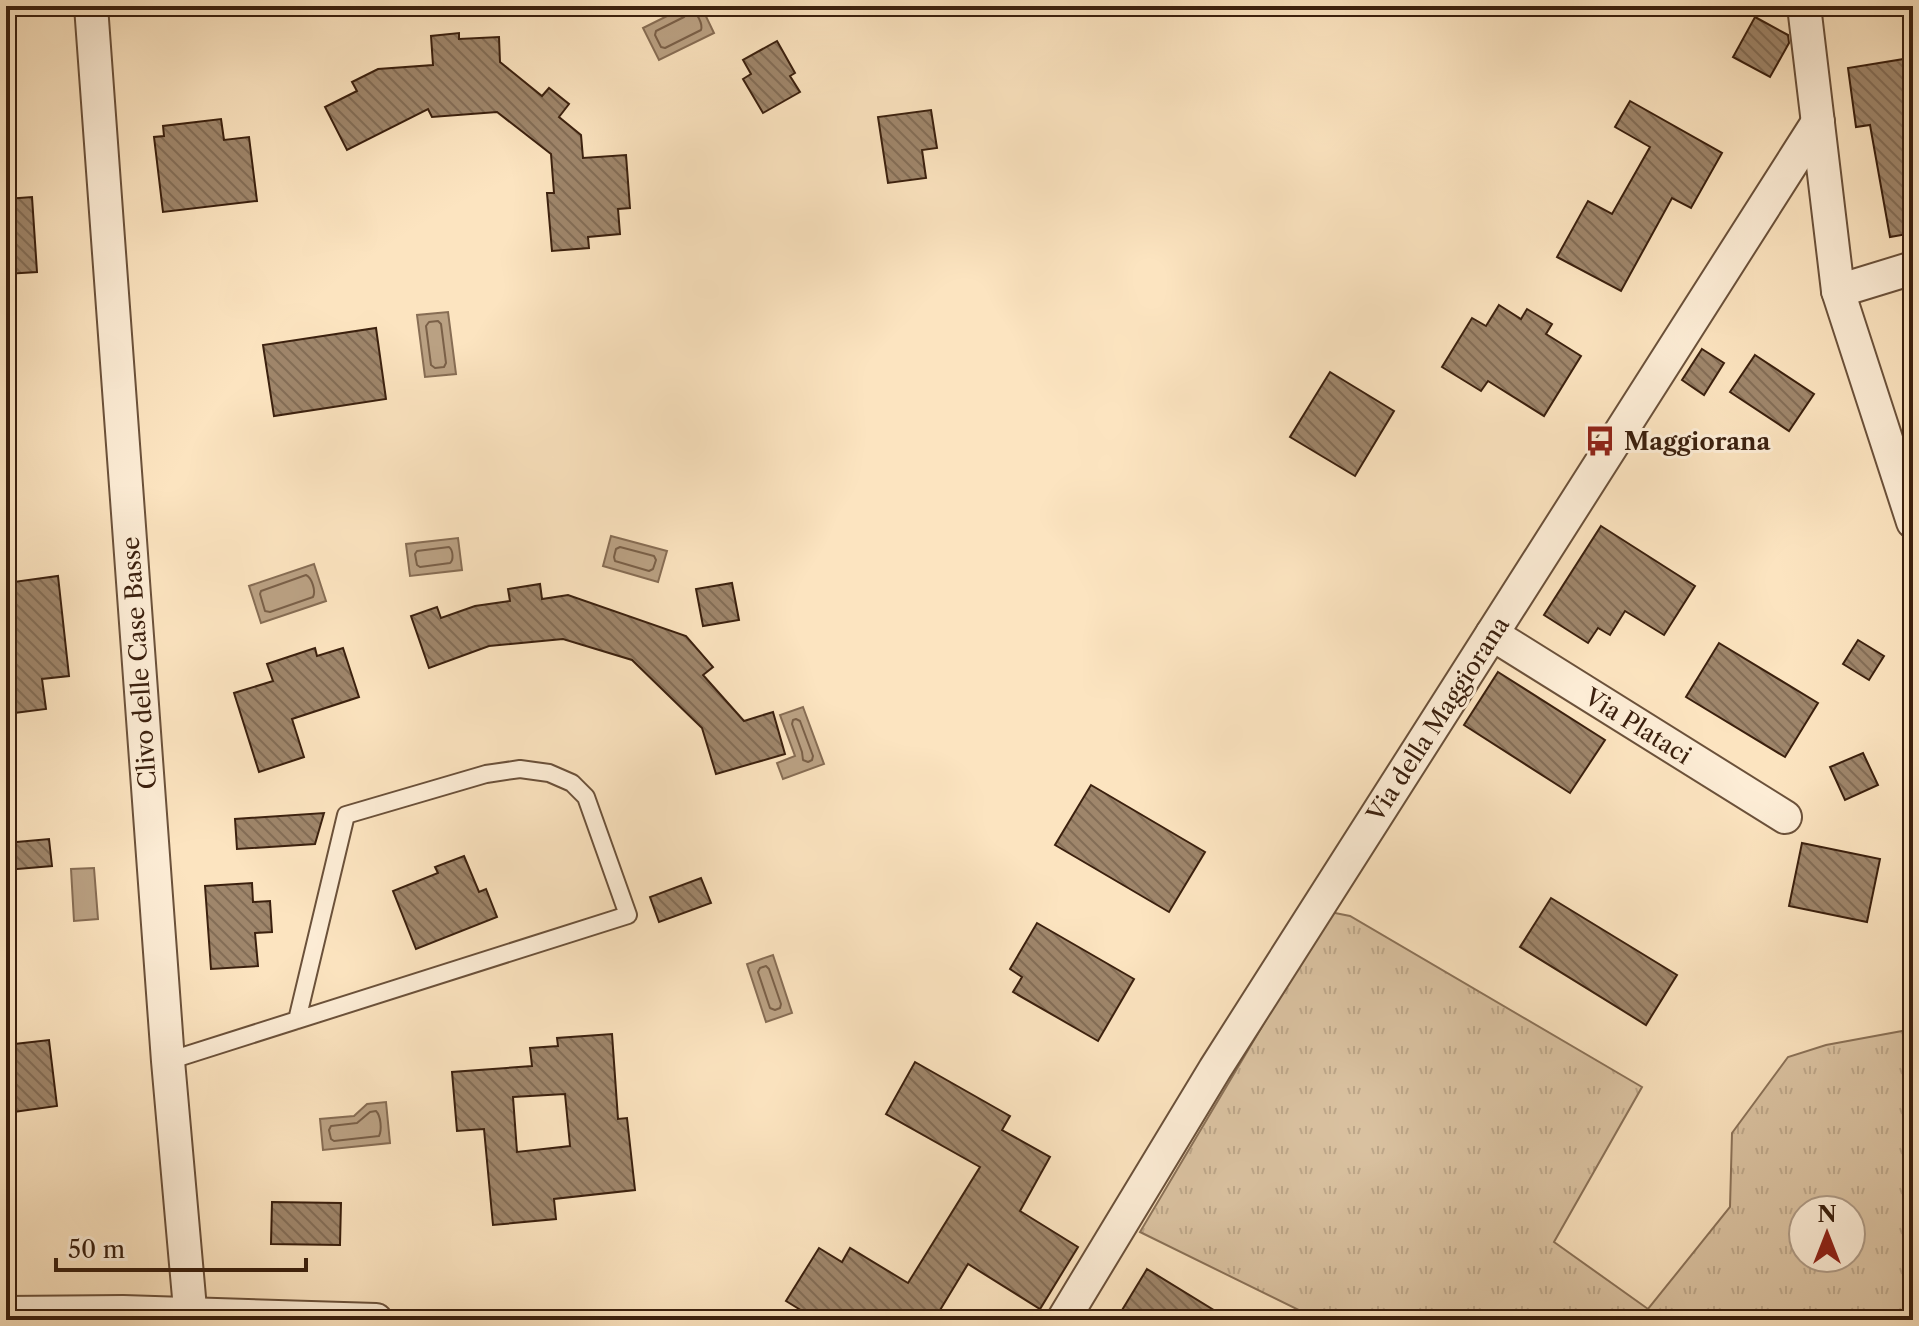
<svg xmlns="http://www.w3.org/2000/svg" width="1919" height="1326" viewBox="0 0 1919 1326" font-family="'Libre Caslon Text',serif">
	<defs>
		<pattern id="grass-tufts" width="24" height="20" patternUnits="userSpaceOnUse" patternTransform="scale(2)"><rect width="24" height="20" fill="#dbc3a2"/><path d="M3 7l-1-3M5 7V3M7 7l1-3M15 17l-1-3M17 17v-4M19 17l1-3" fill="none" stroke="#bda78a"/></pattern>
		<pattern id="building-back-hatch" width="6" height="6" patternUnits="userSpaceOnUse" patternTransform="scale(2)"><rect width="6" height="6" fill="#9f866b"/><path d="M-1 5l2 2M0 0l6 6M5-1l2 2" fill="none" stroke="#836d56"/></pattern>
	</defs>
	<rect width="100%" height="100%" fill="#fce4c0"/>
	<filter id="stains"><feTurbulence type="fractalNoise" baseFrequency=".0025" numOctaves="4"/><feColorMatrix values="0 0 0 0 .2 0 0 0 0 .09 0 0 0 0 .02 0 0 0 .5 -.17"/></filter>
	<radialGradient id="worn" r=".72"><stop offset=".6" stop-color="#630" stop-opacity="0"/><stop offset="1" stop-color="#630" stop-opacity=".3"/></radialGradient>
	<path fill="url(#grass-tufts)" stroke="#8b7258" stroke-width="2" fill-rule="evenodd" d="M1330,912L1350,916L1642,1087L1554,1242L1648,1309L1730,1207L1732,1133L1788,1057L1826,1045L1913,1029V1320H1319L1140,1232ZM1803,1210H1851V1258H1803Z"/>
	<g fill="#baa183" stroke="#876d54" stroke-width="2">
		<polygon points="687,6 701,6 714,33 659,60 643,28"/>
		<polygon points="448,312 456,374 425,377 417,315"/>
		<polygon points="611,536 667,551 658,582 603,566"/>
		<polygon points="458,538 462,570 410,576 406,544"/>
		<polygon points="314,564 326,601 261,623 249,586"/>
		<polygon points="803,707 824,764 783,779 777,763 795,756 780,715"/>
		<polygon points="94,868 98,919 74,921 71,869"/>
		<polygon points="773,955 792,1013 766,1022 747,964"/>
		<polygon points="386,1102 390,1143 323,1150 320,1119 354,1116 367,1104"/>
	</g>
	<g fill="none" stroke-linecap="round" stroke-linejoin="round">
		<g stroke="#7a6048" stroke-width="2">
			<path d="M691,10C697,12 703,24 701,30L665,48L661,47L655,35L656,31L684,17Z"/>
			<polygon points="438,321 441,324 446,363 444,367 435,368 431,365 426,326 429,322"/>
			<path d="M449,547C453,550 454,560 450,563L420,567L417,565L415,554L417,551Z"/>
			<polygon points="620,547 654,556 656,560 653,569 649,571 615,561 614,557 616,549"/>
			<path d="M306,575C312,578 316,591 313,597L270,612L265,611L260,594L261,591Z"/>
			<polygon points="796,719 800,721 813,756 812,760 808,762 803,760 802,752 792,724 793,720"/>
			<polygon points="766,966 769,969 781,1004 780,1008 775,1010 770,1008 758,972 760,968"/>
			<path d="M376,1111C381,1116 382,1130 379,1136L334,1141L331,1139L329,1130L331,1126L357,1123L370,1112Z"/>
		</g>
	</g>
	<g fill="url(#building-back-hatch)" stroke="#3b200e" stroke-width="2" fill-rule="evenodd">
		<polygon points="1755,17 1788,35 1789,43 1770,77 1733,57"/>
		<polygon points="459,33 459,39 499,37 500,62 542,96 549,88 569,104 559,117 581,135 583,158 626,155 630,208 618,209 620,234 588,237 589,248 552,251 547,193 554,193 551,154 497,112 432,117 428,109 347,150 325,107 357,91 352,82 378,69 433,65 431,36"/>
		<polygon points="777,41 795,73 790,76 800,92 763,113 743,79 751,74 743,60"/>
		<polygon points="1910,58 1913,81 1913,233 1890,237 1870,125 1856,127 1848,68"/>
		<polygon points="1630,101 1722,153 1691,208 1672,198 1621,291 1557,257 1588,201 1612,214 1650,147 1615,127"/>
		<polygon points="931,110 937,148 922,150 926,178 888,183 878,117"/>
		<polygon points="221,119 224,140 249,137 257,201 163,212 154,137 164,136 163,126"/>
		<polygon points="32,197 37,272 6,274 6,199"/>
		<polygon points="1499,305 1521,319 1527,309 1552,324 1546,334 1581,356 1544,416 1488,381 1481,391 1442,367 1472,318 1486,326"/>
		<polygon points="376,328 386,399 274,416 263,345"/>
		<polygon points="1702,349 1724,363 1704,395 1682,380"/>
		<polygon points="1755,355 1814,394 1789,431 1730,392"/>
		<polygon points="1330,372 1394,411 1355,476 1290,437"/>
		<polygon points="1601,526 1695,586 1664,635 1625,611 1610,635 1598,628 1588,643 1544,615"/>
		<polygon points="58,576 69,676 42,679 46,709 6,714 6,583"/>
		<polygon points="732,583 739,620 703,626 696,589"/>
		<polygon points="540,584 542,599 568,595 686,636 713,667 703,675 744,721 773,712 785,754 716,774 702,728 632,660 563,639 489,646 429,668 411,616 437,607 441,618 475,606 510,601 508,589"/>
		<polygon points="1858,640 1884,656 1869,680 1843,664"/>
		<polygon points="1719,643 1818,703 1785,757 1686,697"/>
		<polygon points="315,648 317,656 343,648 359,697 292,719 304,757 259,772 234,693 273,681 267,664"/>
		<polygon points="1498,672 1605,740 1570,793 1464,725"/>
		<polygon points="1863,753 1878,785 1845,800 1830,767"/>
		<polygon points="1091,785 1205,852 1169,912 1055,845"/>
		<polygon points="324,813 315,844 237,849 235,819"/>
		<polygon points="49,839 52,866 6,870 6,843"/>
		<polygon points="1802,843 1880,859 1867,922 1789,906"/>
		<polygon points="464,856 479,892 486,889 497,917 416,949 393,891 438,873 435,867"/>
		<polygon points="701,878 711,903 659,922 650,897"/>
		<polygon points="252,883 253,902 270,901 272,932 255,933 258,966 211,969 205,886"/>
		<polygon points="1551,898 1677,975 1646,1025 1520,947"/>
		<polygon points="1037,923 1134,979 1098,1041 1013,992 1022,977 1010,969"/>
		<path d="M612,1034L618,1119L627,1118L635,1190L554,1199L556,1219L493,1225L484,1129L457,1131L452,1072L532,1066L530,1048L558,1046L557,1038ZM565,1094L570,1146L517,1152L513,1097Z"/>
		<polygon points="49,1040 57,1106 6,1113 6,1045"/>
		<polygon points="915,1062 1010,1116 1002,1130 1050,1157 1020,1211 1078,1247 1040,1309 968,1264 934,1320 817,1320 786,1301 819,1248 842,1262 850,1248 908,1283 980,1167 886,1114"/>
		<polygon points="272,1202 341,1203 340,1245 271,1244"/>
		<polygon points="1147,1269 1230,1320 1116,1320"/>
	</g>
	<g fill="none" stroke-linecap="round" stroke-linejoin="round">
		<g stroke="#6b513a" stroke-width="20">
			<polyline id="lane" points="168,1061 628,915 586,797 572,783 549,773 520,769 486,774 346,815 297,1020"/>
		</g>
		<g stroke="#6b513a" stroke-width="36">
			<g id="street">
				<polyline points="91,6 168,1061 191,1320"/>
				<polyline points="1804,6 1838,291 1913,522"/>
				<polyline points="1838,291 1913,268"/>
				<polyline points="1492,634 1785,817"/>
				<polyline points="6,1313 123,1312 376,1320"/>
				<polyline points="1063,1320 1215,1069 1818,122"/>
			</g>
		</g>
		<use href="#lane" stroke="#fdedd6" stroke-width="16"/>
		<use href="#street" stroke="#fdedd6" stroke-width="32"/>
	</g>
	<defs>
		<g id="bus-bare" transform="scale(2.4)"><path d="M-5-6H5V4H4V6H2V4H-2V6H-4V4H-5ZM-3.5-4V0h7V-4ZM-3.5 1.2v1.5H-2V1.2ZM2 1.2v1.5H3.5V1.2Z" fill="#8f2418" stroke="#fdedd6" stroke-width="2.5" paint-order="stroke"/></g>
	</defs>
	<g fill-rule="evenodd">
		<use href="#bus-bare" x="1600" y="441"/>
	</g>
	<g text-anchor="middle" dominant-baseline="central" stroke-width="6" stroke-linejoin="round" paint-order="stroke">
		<g font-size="24" font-weight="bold" fill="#3b200e" stroke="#fdedd6" text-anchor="start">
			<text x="1624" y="441">Maggiorana</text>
		</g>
		<g font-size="24" fill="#3b200e" stroke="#fdedd6">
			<text transform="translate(139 663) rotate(-94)">Clivo delle Case Basse</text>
			<text transform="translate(1438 719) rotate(-57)">Via della Maggiorana</text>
			<text transform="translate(1638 726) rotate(32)">Via Plataci</text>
		</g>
	</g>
	<rect width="1919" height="1326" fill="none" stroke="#fce4c0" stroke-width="32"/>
	<rect x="8" y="8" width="1903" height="1310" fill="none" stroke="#3b200e" stroke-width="4"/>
	<rect x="16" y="16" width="1887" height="1294" fill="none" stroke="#3b200e" stroke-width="2"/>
	<g transform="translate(1827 1234)"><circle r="38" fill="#fdedd6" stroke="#af9b86" stroke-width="2"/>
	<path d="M0-6L14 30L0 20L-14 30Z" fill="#8f2418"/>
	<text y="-12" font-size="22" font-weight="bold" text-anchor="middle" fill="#3b200e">N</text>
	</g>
	<path d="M56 1258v12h250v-12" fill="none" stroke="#3b200e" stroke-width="4"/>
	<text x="68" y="1258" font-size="24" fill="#3b200e" stroke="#fdedd6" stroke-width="6" paint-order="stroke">50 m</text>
	<rect width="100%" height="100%" filter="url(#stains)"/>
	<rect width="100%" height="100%" fill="url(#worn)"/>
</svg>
